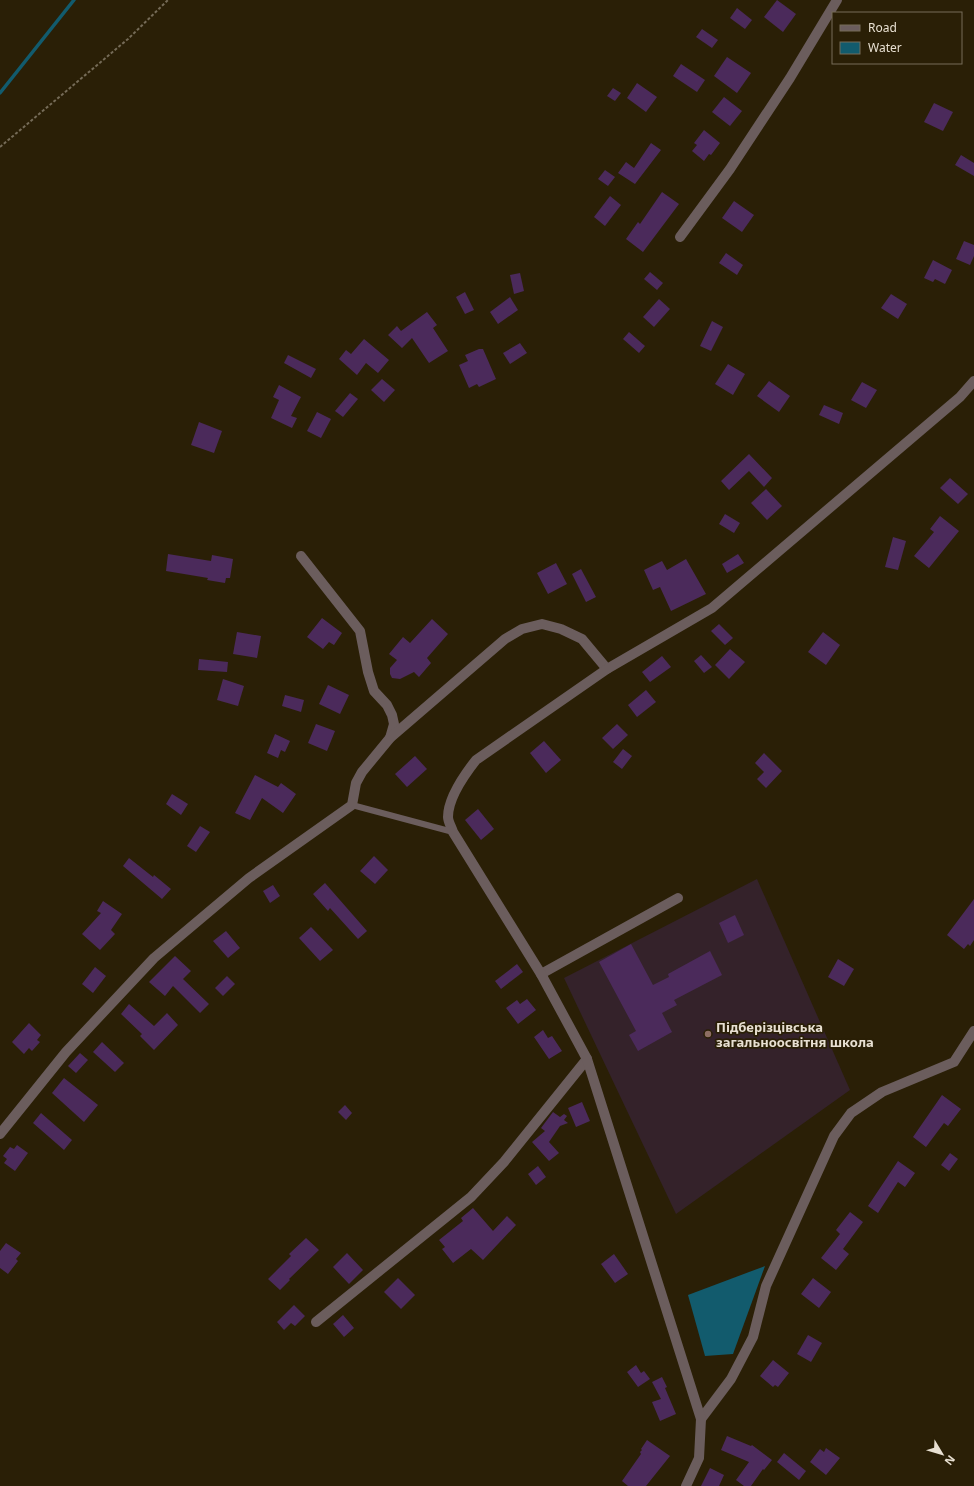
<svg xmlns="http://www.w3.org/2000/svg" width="974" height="1486" viewBox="0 0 974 1486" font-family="'Noto Sans',sans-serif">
	<rect width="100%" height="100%" fill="#2a1f06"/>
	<polygon fill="#34222a" points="757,879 850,1090 676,1214 564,978"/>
	<polygon fill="#125b6d" points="765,1266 733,1354 705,1356 688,1295"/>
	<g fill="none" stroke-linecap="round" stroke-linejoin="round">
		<polyline stroke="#125b6d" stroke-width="3.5" points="0,93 74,0"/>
	</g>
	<g fill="#4b2a5b">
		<polygon points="777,0 796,14 783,32 764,17"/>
		<polygon points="737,8 752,20 745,29 730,18"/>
		<polygon points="702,29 718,40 712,48 696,37"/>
		<polygon points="727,57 751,73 737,93 714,76"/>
		<polygon points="681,64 705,80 697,92 673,76"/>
		<polygon points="637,83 657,97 646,112 627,98"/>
		<polygon points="613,88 621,93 615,101 607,96"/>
		<polygon points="724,97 742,111 730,126 712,112"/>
		<polygon points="934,103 953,112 943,131 924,122"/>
		<polygon points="704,130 720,143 711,155 709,154 704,161 692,151 697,145 694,143"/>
		<polygon points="651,143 661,150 635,184 618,173 626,162 634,168"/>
		<polygon points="961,155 974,163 974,176 955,165"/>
		<polygon points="605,170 615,177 608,186 598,179"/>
		<polygon points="662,192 679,204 643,252 626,239 638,222 640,224"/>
		<polygon points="610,196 621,205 605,226 594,217"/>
		<polygon points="734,201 754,215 742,232 722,218"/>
		<polygon points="964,241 974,245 974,256 970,265 956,259"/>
		<polygon points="726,253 743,265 737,275 719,263"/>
		<polygon points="933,260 952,270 945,284 935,279 933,282 924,278"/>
		<polygon points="650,272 663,283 657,290 644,279"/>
		<polygon points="520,273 524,291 514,294 510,275"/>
		<polygon points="465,292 474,310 465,314 456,297"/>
		<polygon points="891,294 907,304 898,319 881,308"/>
		<polygon points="510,297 518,310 498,324 490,312"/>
		<polygon points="659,299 670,309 654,327 643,317"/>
		<polygon points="427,312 437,325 433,328 448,351 429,363 412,338 402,348 388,335 397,326 401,331"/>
		<polygon points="712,321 723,327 711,351 700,346"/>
		<polygon points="629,332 645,346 639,353 623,339"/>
		<polygon points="364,339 389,360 378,373 366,363 357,375 339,359 346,350 351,354"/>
		<polygon points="520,343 527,353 510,364 503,353"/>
		<polygon points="479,349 483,349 496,379 479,387 477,384 469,388 459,365 468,361 465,355"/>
		<polygon points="288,355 316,369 311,378 284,363"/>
		<polygon points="728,364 745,374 733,395 715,384"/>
		<polygon points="382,379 395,390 384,402 371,390"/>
		<polygon points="769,381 790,396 779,412 757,396"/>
		<polygon points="862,382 877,390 866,408 851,400"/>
		<polygon points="279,385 301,397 291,416 297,418 292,428 271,418 279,400 273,397"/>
		<polygon points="350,393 358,399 343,417 335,411"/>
		<polygon points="824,405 843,413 839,424 819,415"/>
		<polygon points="317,412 331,419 321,438 307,431"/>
		<polygon points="199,422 222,431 214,453 191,445"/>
		<polygon points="749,454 772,478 764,487 749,471 729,490 721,481"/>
		<polygon points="950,478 968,494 958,504 940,488"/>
		<polygon points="766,489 782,506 767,520 751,503"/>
		<polygon points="725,514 740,523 734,533 719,524"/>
		<polygon points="940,516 959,531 929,568 914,556 934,532 930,529"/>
		<polygon points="893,537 906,541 898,570 885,567"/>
		<polygon points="168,554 211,561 212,555 233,559 230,578 226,578 225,583 207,580 208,578 166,571"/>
		<polygon points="738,554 744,563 727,573 722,564"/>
		<polygon points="686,559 706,594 671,611 660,587 653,590 644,570 662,561 667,570"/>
		<polygon points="556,563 567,584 548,594 537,573"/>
		<polygon points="581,569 596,597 586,602 572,574"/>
		<polygon points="322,618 342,633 334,645 329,642 323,649 307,637"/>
		<polygon points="432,619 448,634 427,658 431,663 419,677 414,672 400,679 392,678 390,674 390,668 397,660 389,654 403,637 410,643"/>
		<polygon points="719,624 733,638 725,645 711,631"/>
		<polygon points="237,632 261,636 257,658 233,654"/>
		<polygon points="823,632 840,645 826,665 808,652"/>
		<polygon points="730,649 745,662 729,679 715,665"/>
		<polygon points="701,655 712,667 704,673 694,661"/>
		<polygon points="662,656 671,667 650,682 642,672"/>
		<polygon points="199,659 228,662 227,672 198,670"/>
		<polygon points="223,679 244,686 238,706 217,700"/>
		<polygon points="328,685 349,695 340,714 319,704"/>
		<polygon points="646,690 656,702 637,717 628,705"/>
		<polygon points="285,695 304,700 301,712 282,706"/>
		<polygon points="316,724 335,731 327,751 308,743"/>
		<polygon points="617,724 628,735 613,749 602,738"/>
		<polygon points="275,734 290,741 285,752 281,750 278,758 267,753"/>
		<polygon points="544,741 561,760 546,773 530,753"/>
		<polygon points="623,749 632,756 622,769 613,762"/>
		<polygon points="764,753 782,771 766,788 757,779 764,772 755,763"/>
		<polygon points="415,756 427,769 407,787 395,774"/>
		<polygon points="255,775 278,787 281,783 296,794 283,813 262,798 250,820 235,813"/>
		<polygon points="172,794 188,804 181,815 166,804"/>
		<polygon points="478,809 494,829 481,840 465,820"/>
		<polygon points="200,826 210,832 196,852 187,846"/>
		<polygon points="374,856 388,870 375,884 360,871"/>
		<polygon points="129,858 153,877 154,875 171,889 162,899 123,866"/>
		<polygon points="325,883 367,931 358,939 330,908 328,911 313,894"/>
		<polygon points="273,885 280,896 270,903 263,891"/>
		<polygon points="974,899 974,940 970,946 968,944 964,949 947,935"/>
		<polygon points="103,901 122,914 111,930 115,934 100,950 82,934 101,913 97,911"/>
		<polygon points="735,915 744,935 728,943 719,923"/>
		<polygon points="311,927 333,950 320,961 299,938"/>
		<polygon points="226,931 240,948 228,958 213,941"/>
		<polygon points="631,944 653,985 669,977 668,974 710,951 722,975 674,1000 677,1005 662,1013 672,1032 638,1051 629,1035 636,1031 599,962"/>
		<polygon points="175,956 191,971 183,979 209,1004 200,1013 173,986 165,996 149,982"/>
		<polygon points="838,959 854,969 844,986 828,977"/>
		<polygon points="517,964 523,972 501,989 495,981"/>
		<polygon points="95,967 106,976 93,993 82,984"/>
		<polygon points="227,976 235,984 223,996 215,988"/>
		<polygon points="527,999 536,1010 518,1024 506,1008 517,1000 520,1004"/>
		<polygon points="129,1004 154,1026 167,1013 178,1025 154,1050 140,1036 142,1034 121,1014"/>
		<polygon points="29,1023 41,1035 37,1040 40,1042 32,1051 29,1048 24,1054 12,1042"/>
		<polygon points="543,1030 548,1038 552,1036 562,1051 549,1059 534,1037"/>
		<polygon points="102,1042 124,1063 115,1072 93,1052"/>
		<polygon points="80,1053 88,1060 76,1073 68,1066"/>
		<polygon points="64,1078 98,1105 84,1122 52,1093"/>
		<polygon points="942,1095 961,1109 948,1126 944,1123 926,1147 913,1137"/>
		<polygon points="582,1102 590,1121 576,1127 568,1108"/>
		<polygon points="345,1105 352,1113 346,1120 338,1112"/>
		<polygon points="553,1112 560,1117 564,1114 567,1116 564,1120 568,1123 560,1126 549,1142 559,1153 549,1161 532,1142 545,1131 541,1128"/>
		<polygon points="41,1113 72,1140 64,1150 33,1123"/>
		<polygon points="17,1145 28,1153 15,1171 4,1163 7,1159 3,1156 10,1147 14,1149"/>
		<polygon points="950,1153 958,1159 949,1171 941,1165"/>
		<polygon points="898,1161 915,1173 905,1187 898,1182 878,1213 868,1206"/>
		<polygon points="538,1166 546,1177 536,1185 528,1174"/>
		<polygon points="473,1208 493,1231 507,1216 516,1225 483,1260 471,1249 453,1263 442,1249 445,1247 439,1240 463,1221 461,1218"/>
		<polygon points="850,1212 863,1222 843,1249 849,1254 836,1270 821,1258 840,1234 836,1230"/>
		<polygon points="306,1238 319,1250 289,1279 290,1280 280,1290 268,1279 291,1256 289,1254"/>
		<polygon points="6,1243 21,1253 16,1259 18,1261 8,1274 0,1268 0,1251"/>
		<polygon points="347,1253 363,1270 349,1284 333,1267"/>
		<polygon points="614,1254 628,1274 615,1283 601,1264"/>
		<polygon points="398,1278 415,1295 401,1309 384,1292"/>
		<polygon points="813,1278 831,1292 819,1308 801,1294"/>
		<polygon points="294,1305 305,1316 295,1326 291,1323 284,1330 277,1322"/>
		<polygon points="343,1315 354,1328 344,1337 333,1324"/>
		<polygon points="808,1335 822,1343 811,1362 797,1354"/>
		<polygon points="773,1360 789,1373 778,1387 775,1385 773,1387 760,1376"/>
		<polygon points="636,1365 641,1373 644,1371 650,1379 638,1387 627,1372"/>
		<polygon points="662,1377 667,1387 665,1388 676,1414 660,1421 652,1402 661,1399 652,1382"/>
		<polygon points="727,1436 751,1446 752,1445 772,1460 764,1470 763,1469 751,1486 744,1486 736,1480 749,1462 721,1450"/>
		<polygon points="647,1440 670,1456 646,1486 628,1486 622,1481 641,1454 640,1452 642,1450 641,1449"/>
		<polygon points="826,1448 840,1458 826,1475 810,1462 820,1449 824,1452"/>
		<polygon points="784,1453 806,1471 799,1480 777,1462"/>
		<polygon points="710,1468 724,1475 719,1486 701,1486"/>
	</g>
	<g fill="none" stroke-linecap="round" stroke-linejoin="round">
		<polyline stroke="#756b57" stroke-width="2" stroke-dasharray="3 2" stroke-linecap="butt" points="0,147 128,39 168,0"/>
		<polyline stroke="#6b5d5d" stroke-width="6" points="352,805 453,832"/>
		<g stroke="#6b5d5d" stroke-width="10">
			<polyline points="680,237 730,169 790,78 837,0"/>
			<polyline points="301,556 360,631 368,672 374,691 387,705 392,715 394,724 390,738"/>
			<polyline points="541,974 678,898"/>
			<polyline points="0,1134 66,1052 154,958 249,878 352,805 356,783 362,772 390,738 505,639 522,629 542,624 561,629 582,639 607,669"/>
			<polyline points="316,1322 471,1197 504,1162 587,1059"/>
			<polyline points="701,1419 731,1379 753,1337 766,1286 834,1136 851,1113 882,1092 954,1062 974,1031"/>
			<path d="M686,1486L699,1458L701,1419L587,1059L541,974L453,832C452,828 448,822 448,817C448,798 465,774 476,760L607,669L712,608L960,397L974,381"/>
		</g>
	</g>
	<circle fill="#8d6e63" stroke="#2a1f06" stroke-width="1.5" cx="708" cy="1034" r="4"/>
	<g text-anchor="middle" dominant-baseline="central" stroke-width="3.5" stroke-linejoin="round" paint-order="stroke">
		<g font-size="13" font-weight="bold" fill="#e8e0d2" stroke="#2a1f06" text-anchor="start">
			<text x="716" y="1027">Підберізцівська<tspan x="716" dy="15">загальноосвітня школа</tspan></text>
		</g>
	</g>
	<rect x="832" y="12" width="130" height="52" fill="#2a1f06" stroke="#766c58"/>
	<rect x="840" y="25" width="20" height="6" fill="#6b5d5d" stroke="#766c58"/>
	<text x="868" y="32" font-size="12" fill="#e8e0d2">Road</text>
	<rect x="840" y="42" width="20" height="12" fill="#125b6d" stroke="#766c58"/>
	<text x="868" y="52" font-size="12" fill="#e8e0d2">Water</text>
	<g transform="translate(942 1454) rotate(128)" stroke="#2a1f06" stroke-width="3" paint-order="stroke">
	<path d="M0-3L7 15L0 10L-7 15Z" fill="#e8e0d2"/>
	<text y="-6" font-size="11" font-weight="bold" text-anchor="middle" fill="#e8e0d2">N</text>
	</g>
</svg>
